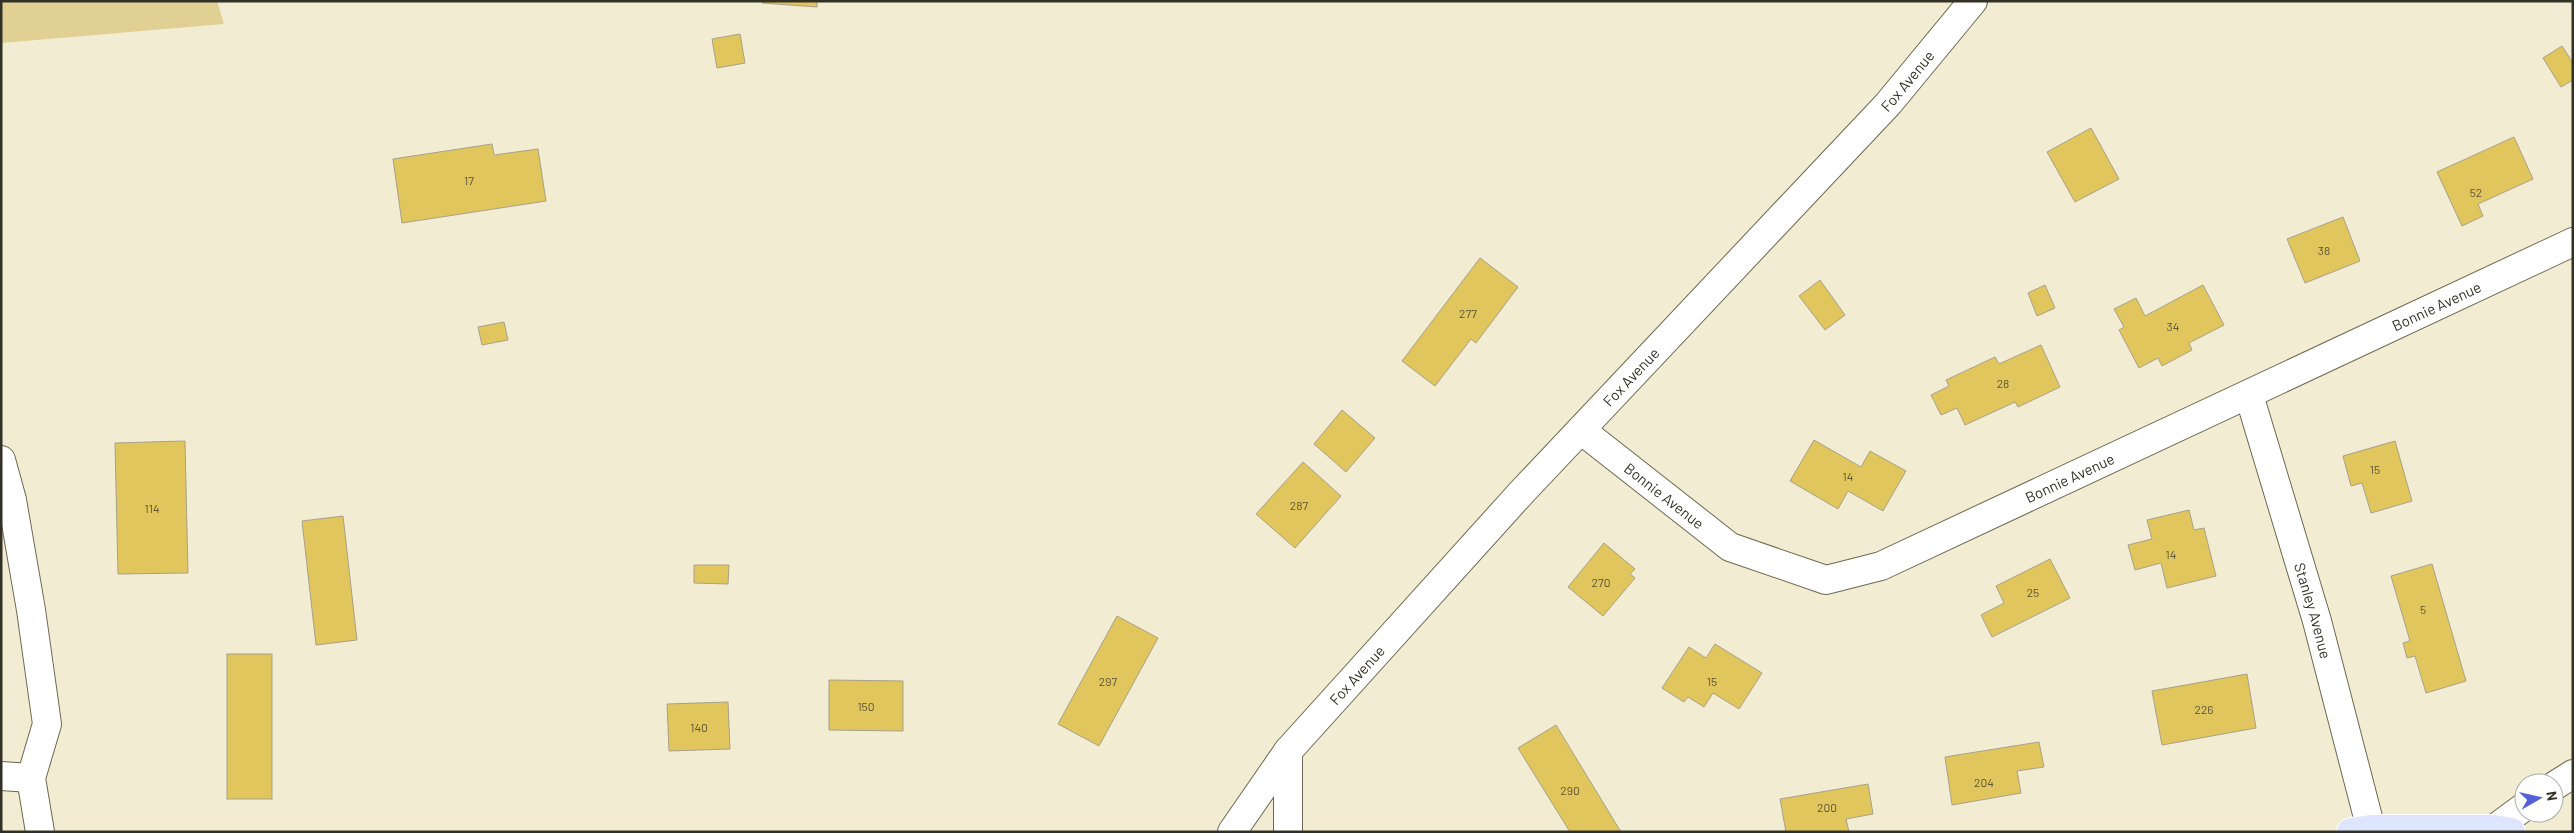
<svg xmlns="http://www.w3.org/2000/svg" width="2574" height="833" viewBox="0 0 2574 833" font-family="Barlow,sans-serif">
	<rect width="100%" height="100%" fill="#f2ecd2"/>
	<polygon fill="#e1d094" points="1,1 217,1 224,24 1,43"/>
	<g fill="#e1c65e" stroke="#a8a18a">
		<polygon points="762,1 817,1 817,7 762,3"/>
		<polygon points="740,34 745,63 717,68 712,39"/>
		<polygon points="2562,46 2573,63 2573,80 2561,87 2543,58"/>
		<polygon points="2091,128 2119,179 2075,202 2047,152"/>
		<polygon points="2514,137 2533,179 2478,204 2483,216 2462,226 2437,172"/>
		<polygon points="492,144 494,155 538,149 546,201 402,223 393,159"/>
		<polygon points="2343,217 2360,261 2305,283 2287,239"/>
		<polygon points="1480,258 1518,287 1476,343 1471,339 1435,386 1402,361"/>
		<polygon points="1820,280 1845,315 1825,330 1799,296"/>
		<polygon points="2045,285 2055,308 2037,316 2028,293"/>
		<polygon points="2203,285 2224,325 2189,343 2192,350 2162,366 2158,358 2139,368 2119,330 2124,327 2114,309 2136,298 2145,316"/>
		<polygon points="504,322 508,340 482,345 478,327"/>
		<polygon points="2041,345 2060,387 2018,407 2015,402 1965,425 1957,408 1941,415 1931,395 1949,386 1946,380 1995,357 1999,364"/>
		<polygon points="1342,410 1375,438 1346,472 1314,444"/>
		<polygon points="1814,440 1861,467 1870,451 1906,471 1883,511 1848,491 1838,509 1790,481"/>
		<polygon points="185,441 188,573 118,574 115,443"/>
		<polygon points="2395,441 2412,501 2371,513 2362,483 2351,486 2343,456"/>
		<polygon points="1303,462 1341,496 1295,548 1256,514"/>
		<polygon points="2189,510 2194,530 2204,528 2216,576 2167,588 2161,563 2135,570 2128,545 2152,539 2147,520"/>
		<polygon points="343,516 357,640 316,645 302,521"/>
		<polygon points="1604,543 1635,569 1630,574 1635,578 1603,616 1568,587"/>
		<polygon points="2050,559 2070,598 1992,637 1981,615 2004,603 1996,586"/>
		<polygon points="2432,564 2466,681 2426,693 2415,656 2407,658 2403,643 2410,641 2391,576"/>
		<polygon points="694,565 729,565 728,584 694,583"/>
		<polygon points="1117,616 1158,638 1099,746 1058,724"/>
		<polygon points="1715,644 1762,673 1739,709 1713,693 1704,707 1688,697 1684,702 1662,688 1689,647 1706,658"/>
		<rect x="227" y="654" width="45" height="145"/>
		<polygon points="2247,674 2256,728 2162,745 2152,691"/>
		<polygon points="829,680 903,681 903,731 829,730"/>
		<polygon points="728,702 730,749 669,751 667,704"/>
		<polygon points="1556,725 1621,832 1570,832 1518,748"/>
		<polygon points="2039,742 2044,767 2017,771 2021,793 1952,805 1945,757"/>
		<polygon points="1868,784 1873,814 1846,819 1849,832 1786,832 1780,799"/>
	</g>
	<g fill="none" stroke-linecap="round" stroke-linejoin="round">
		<g stroke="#6e6851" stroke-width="30">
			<g id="minor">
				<path id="s1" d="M2249,395L2317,621L2371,829"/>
				<path id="s2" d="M1581,430L1730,547L1826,580L1881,566L2573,242"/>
				<polyline points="1,460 12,500 31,610 47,724 31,778 40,832"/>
				<polyline points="1,776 31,778"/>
				<polyline points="2554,786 2573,774"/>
				<polyline points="2494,829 2524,807"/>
				<path id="s3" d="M1232,832L1288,751L1521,493L1888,104L1973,1"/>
				<polyline points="1288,832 1288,751"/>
			</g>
		</g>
		<g stroke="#fff" stroke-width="30">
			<polyline id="major" points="2351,832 2371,829 2494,829 2511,832"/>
		</g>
		<use href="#minor" stroke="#fff" stroke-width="28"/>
		<use href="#major" stroke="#dee5fe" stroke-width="28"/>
	</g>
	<g text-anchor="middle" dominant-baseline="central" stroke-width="5" stroke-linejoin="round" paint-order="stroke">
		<g font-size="12" fill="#5e5634">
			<text x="469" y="180">17</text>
			<text x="2476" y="192">52</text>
			<text x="2324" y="250">38</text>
			<text x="1468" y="313">277</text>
			<text x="2173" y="326">34</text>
			<text x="2003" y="383">28</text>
			<text x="2375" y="469">15</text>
			<text x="1848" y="476">14</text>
			<text x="1299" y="505">287</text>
			<text x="152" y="508">114</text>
			<text x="2171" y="554">14</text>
			<text x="1601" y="582">270</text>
			<text x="2033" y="592">25</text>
			<text x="2423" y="609">5</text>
			<text x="1108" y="681">297</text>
			<text x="1712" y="681">15</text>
			<text x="866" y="706">150</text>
			<text x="2204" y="709">226</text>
			<text x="699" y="727">140</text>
			<text x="1984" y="782">204</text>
			<text x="1570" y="790">290</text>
			<text x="1827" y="807">200</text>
		</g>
		<g font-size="15" fill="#333026" stroke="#fff">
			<text stroke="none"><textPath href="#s3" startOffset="1011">Fox Avenue</textPath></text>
			<text stroke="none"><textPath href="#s2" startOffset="961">Bonnie Avenue</textPath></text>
			<text stroke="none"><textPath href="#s3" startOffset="606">Fox Avenue</textPath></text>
			<text stroke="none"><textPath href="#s2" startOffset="556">Bonnie Avenue</textPath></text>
			<text stroke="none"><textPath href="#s2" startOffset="106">Bonnie Avenue</textPath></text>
			<text stroke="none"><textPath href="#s1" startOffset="225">Stanley Avenue</textPath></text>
			<text stroke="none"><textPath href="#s3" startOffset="201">Fox Avenue</textPath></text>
		</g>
	</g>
	<rect width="2574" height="833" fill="none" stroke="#333026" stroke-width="5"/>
	<g transform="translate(2539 798) rotate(81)"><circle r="24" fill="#ffffff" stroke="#adaca8"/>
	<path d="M0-4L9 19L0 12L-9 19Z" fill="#5360d6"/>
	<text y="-8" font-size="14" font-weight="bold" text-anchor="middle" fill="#333026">N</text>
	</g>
</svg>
